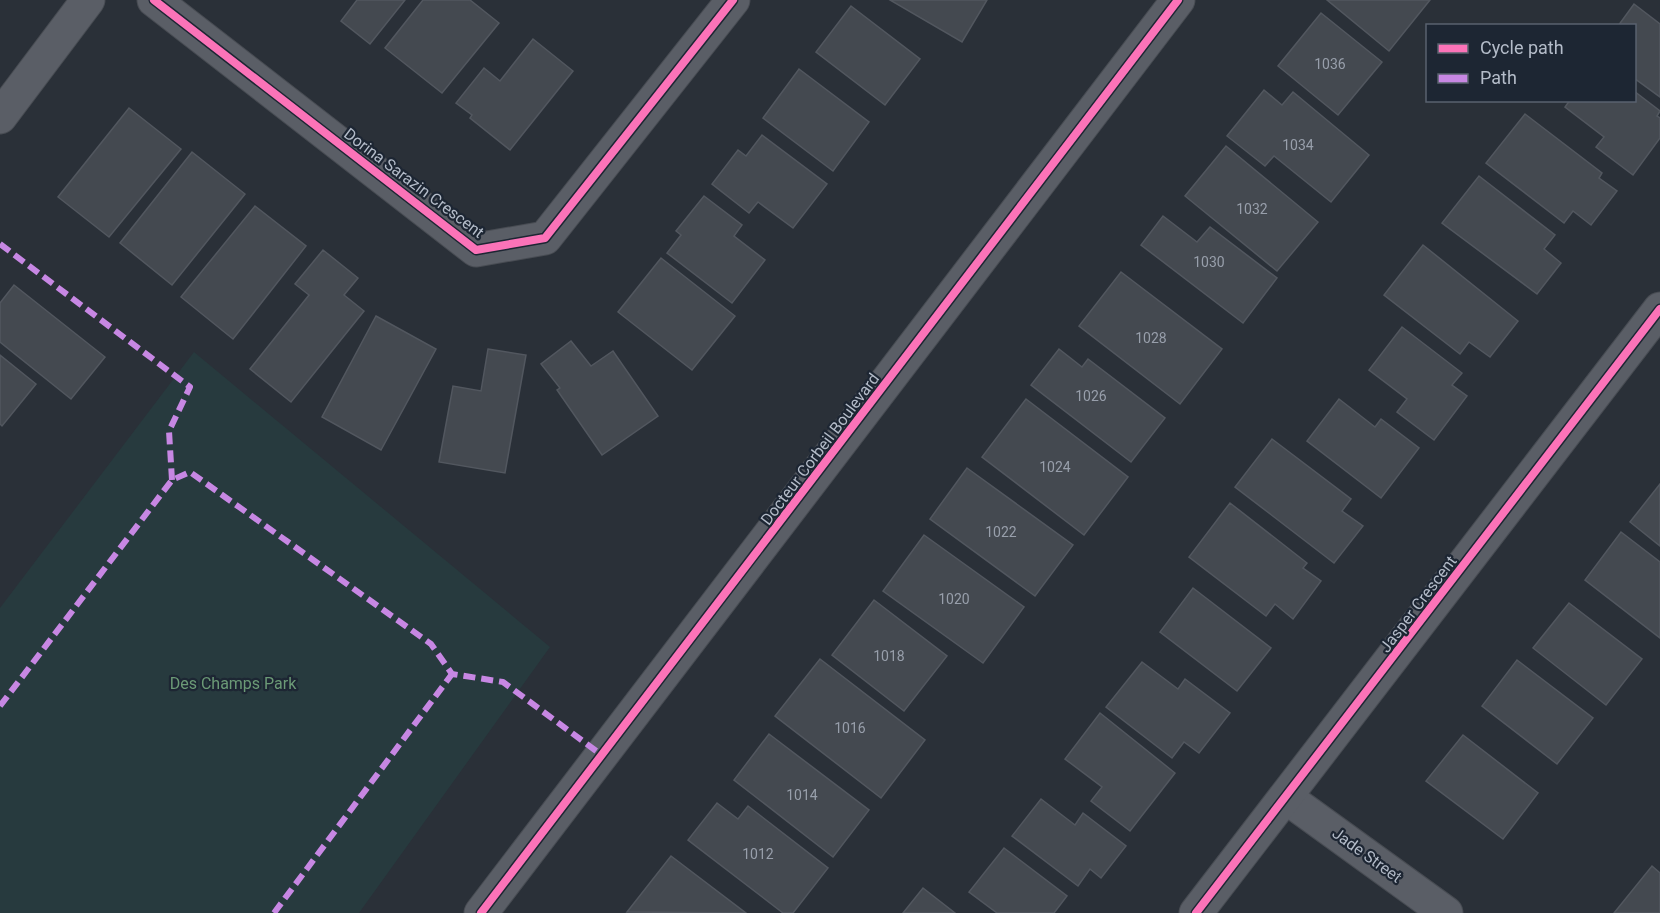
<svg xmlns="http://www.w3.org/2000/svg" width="1660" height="913" viewBox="0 0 1660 913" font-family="Roboto,sans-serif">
	<rect width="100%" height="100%" fill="#2a3038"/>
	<polygon fill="#273a3e" points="194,352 550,647 359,913 0,913 0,608"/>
	<g fill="#444950" stroke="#52575f" stroke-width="1.5">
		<polygon points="357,0 405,0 370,44 341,21"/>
		<polygon points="423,0 470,0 499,23 442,93 385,48"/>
		<polygon points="890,0 987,0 962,42"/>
		<polygon points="1327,0 1430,0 1389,51"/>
		<polygon points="1634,4 1660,24 1660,97 1634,78 1634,26 1618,26"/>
		<polygon points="851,6 920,59 885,105 816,52"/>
		<polygon points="1321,13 1382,62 1338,115 1278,66"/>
		<polygon points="533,39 573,71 510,150 470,118 472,115 456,103 484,68 500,81"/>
		<polygon points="799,69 869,122 833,171 763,118"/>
		<polygon points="1264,90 1282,105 1293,92 1369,155 1331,202 1274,156 1265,166 1227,136"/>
		<polygon points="1634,91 1660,111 1657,116 1660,118 1660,138 1633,175 1596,147 1604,137 1565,107 1570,100 1634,100"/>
		<polygon points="129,108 181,149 109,237 58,197"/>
		<polygon points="1525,114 1602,173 1599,178 1617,191 1591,225 1573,211 1564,223 1486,163"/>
		<polygon points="762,135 827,184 793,228 758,202 749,213 712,184 738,150 746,156"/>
		<polygon points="1226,146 1318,222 1277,271 1185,196"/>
		<polygon points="192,152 245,194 172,285 120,243"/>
		<polygon points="1479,176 1555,235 1544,249 1561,263 1537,294 1442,223"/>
		<polygon points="704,196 742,225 734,236 765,260 732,303 667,253 681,235 676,231"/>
		<polygon points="255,206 306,246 233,339 181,297"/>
		<polygon points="1163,216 1197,242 1210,227 1277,278 1243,323 1141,245"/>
		<polygon points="1423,245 1518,321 1490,357 1469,342 1460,354 1384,295"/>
		<polygon points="323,250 358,278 344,295 364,311 291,402 250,369 309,295 295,284"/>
		<polygon points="661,258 735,316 692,370 618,312"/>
		<polygon points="1121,272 1222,349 1180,404 1079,326"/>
		<polygon points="14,285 105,357 71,399 0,342 0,303"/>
		<polygon points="376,316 436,349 381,450 322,417"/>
		<polygon points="1402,327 1462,373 1452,385 1467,396 1434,440 1397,412 1407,399 1369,370"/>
		<polygon points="571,341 591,366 613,351 658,416 602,455 557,390 560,388 541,364"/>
		<polygon points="488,349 526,355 505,473 439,462 453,386 481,391"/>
		<polygon points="1059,349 1082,367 1088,359 1165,418 1131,462 1031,385"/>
		<polygon points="0,355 36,384 2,426 0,424"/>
		<polygon points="1026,399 1128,477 1084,535 982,457"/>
		<polygon points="1339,399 1375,427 1381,419 1419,448 1381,498 1307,441"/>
		<polygon points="1272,439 1351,499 1342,511 1363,526 1334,563 1235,487"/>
		<polygon points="967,468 1073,545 1035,596 930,519"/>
		<polygon points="1660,484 1660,546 1630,522"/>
		<polygon points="1230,503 1307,563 1303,568 1321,581 1293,619 1275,604 1266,616 1189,557"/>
		<polygon points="1621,532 1660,562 1660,638 1585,580"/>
		<polygon points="924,535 1024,607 983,663 883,591"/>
		<polygon points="1193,588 1271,648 1237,691 1160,632"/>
		<polygon points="874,600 947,656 904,711 832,655"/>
		<polygon points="1569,603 1642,659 1606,705 1533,648"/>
		<polygon points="820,659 925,740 881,798 775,716"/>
		<polygon points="1517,660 1593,718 1557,764 1482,706"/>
		<polygon points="1142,662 1178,689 1185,679 1230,713 1199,753 1184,742 1172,758 1106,707"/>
		<polygon points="1100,713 1175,773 1130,831 1091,801 1102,787 1065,759"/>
		<polygon points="769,734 869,810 833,857 734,780"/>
		<polygon points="1463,735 1538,793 1503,839 1426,781"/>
		<polygon points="1041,799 1075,825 1083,813 1126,846 1101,878 1090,869 1078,886 1012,836"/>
		<polygon points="717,803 738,819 748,806 828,868 793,913 783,913 688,840"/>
		<polygon points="1004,848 1067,896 1054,913 997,913 969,892"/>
		<polygon points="671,856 746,913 627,912"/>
		<polygon points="1652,866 1660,873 1660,913 1614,913"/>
		<polygon points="923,888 955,913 903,913"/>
	</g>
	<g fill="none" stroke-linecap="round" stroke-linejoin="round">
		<g stroke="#484c53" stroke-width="35">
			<g id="minor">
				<polyline points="154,0 476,250 545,238 733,0"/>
				<polyline points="0,117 88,0"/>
				<polyline points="1287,798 1446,913"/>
				<polyline points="1196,913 1660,309"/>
			</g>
		</g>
		<g stroke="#484c53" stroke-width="35">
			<polyline id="tertiary" points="481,913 1178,0"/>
		</g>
		<use href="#minor" stroke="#5a5e66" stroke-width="33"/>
		<use href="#tertiary" stroke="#5a5e66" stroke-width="33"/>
		<g stroke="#c787e3" stroke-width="6" stroke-dasharray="12 6" stroke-linecap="butt">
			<polyline points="0,244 190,387 169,431 172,480"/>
			<polyline points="0,706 172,480 190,472 431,644 452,674 503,682 603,756"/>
			<polyline points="274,913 452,674"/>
		</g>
		<g stroke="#1d2633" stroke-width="11">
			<g id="cycleway">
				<polyline points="154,0 476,250 545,238 733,0"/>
				<polyline points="481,913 1178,0"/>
				<polyline points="1196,913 1660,309"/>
			</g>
		</g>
		<use href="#cycleway" stroke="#fb73b8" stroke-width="8"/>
	</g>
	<g text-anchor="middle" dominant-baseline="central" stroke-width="4.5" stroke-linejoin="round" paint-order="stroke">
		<g font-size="14" fill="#989fab">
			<text x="1330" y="64">1036</text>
			<text x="1298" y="145">1034</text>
			<text x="1252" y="209">1032</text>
			<text x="1209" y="262">1030</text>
			<text x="1151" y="338">1028</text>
			<text x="1091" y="396">1026</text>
			<text x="1055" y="467">1024</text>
			<text x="1001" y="532">1022</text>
			<text x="954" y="599">1020</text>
			<text x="889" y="656">1018</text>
			<text x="850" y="728">1016</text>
			<text x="802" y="795">1014</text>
			<text x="758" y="854">1012</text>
		</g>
		<g font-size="16" fill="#b4bcc9" stroke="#1d2633">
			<text transform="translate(414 183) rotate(37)">Dorina Sarazin Crescent</text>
			<text transform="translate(820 449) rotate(-53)">Docteur Corbeil Boulevard</text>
			<text transform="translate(1418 604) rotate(-53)">Jasper Crescent</text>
			<text transform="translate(1367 855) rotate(36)">Jade Street</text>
		</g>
		<g font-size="16" fill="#6b9a76" stroke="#1d2633">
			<text x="233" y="683">Des Champs Park</text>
		</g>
	</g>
	<rect x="1426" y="24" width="210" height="78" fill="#1d2633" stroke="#59626f" stroke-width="1.5"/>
	<rect x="1438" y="44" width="30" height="9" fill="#fb73b8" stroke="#59626f" stroke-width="1.5"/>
	<text x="1480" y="54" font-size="18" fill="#b4bcc9">Cycle path</text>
	<rect x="1438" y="74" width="30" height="9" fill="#c787e3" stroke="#59626f" stroke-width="1.5"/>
	<text x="1480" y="84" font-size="18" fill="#b4bcc9">Path</text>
</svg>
